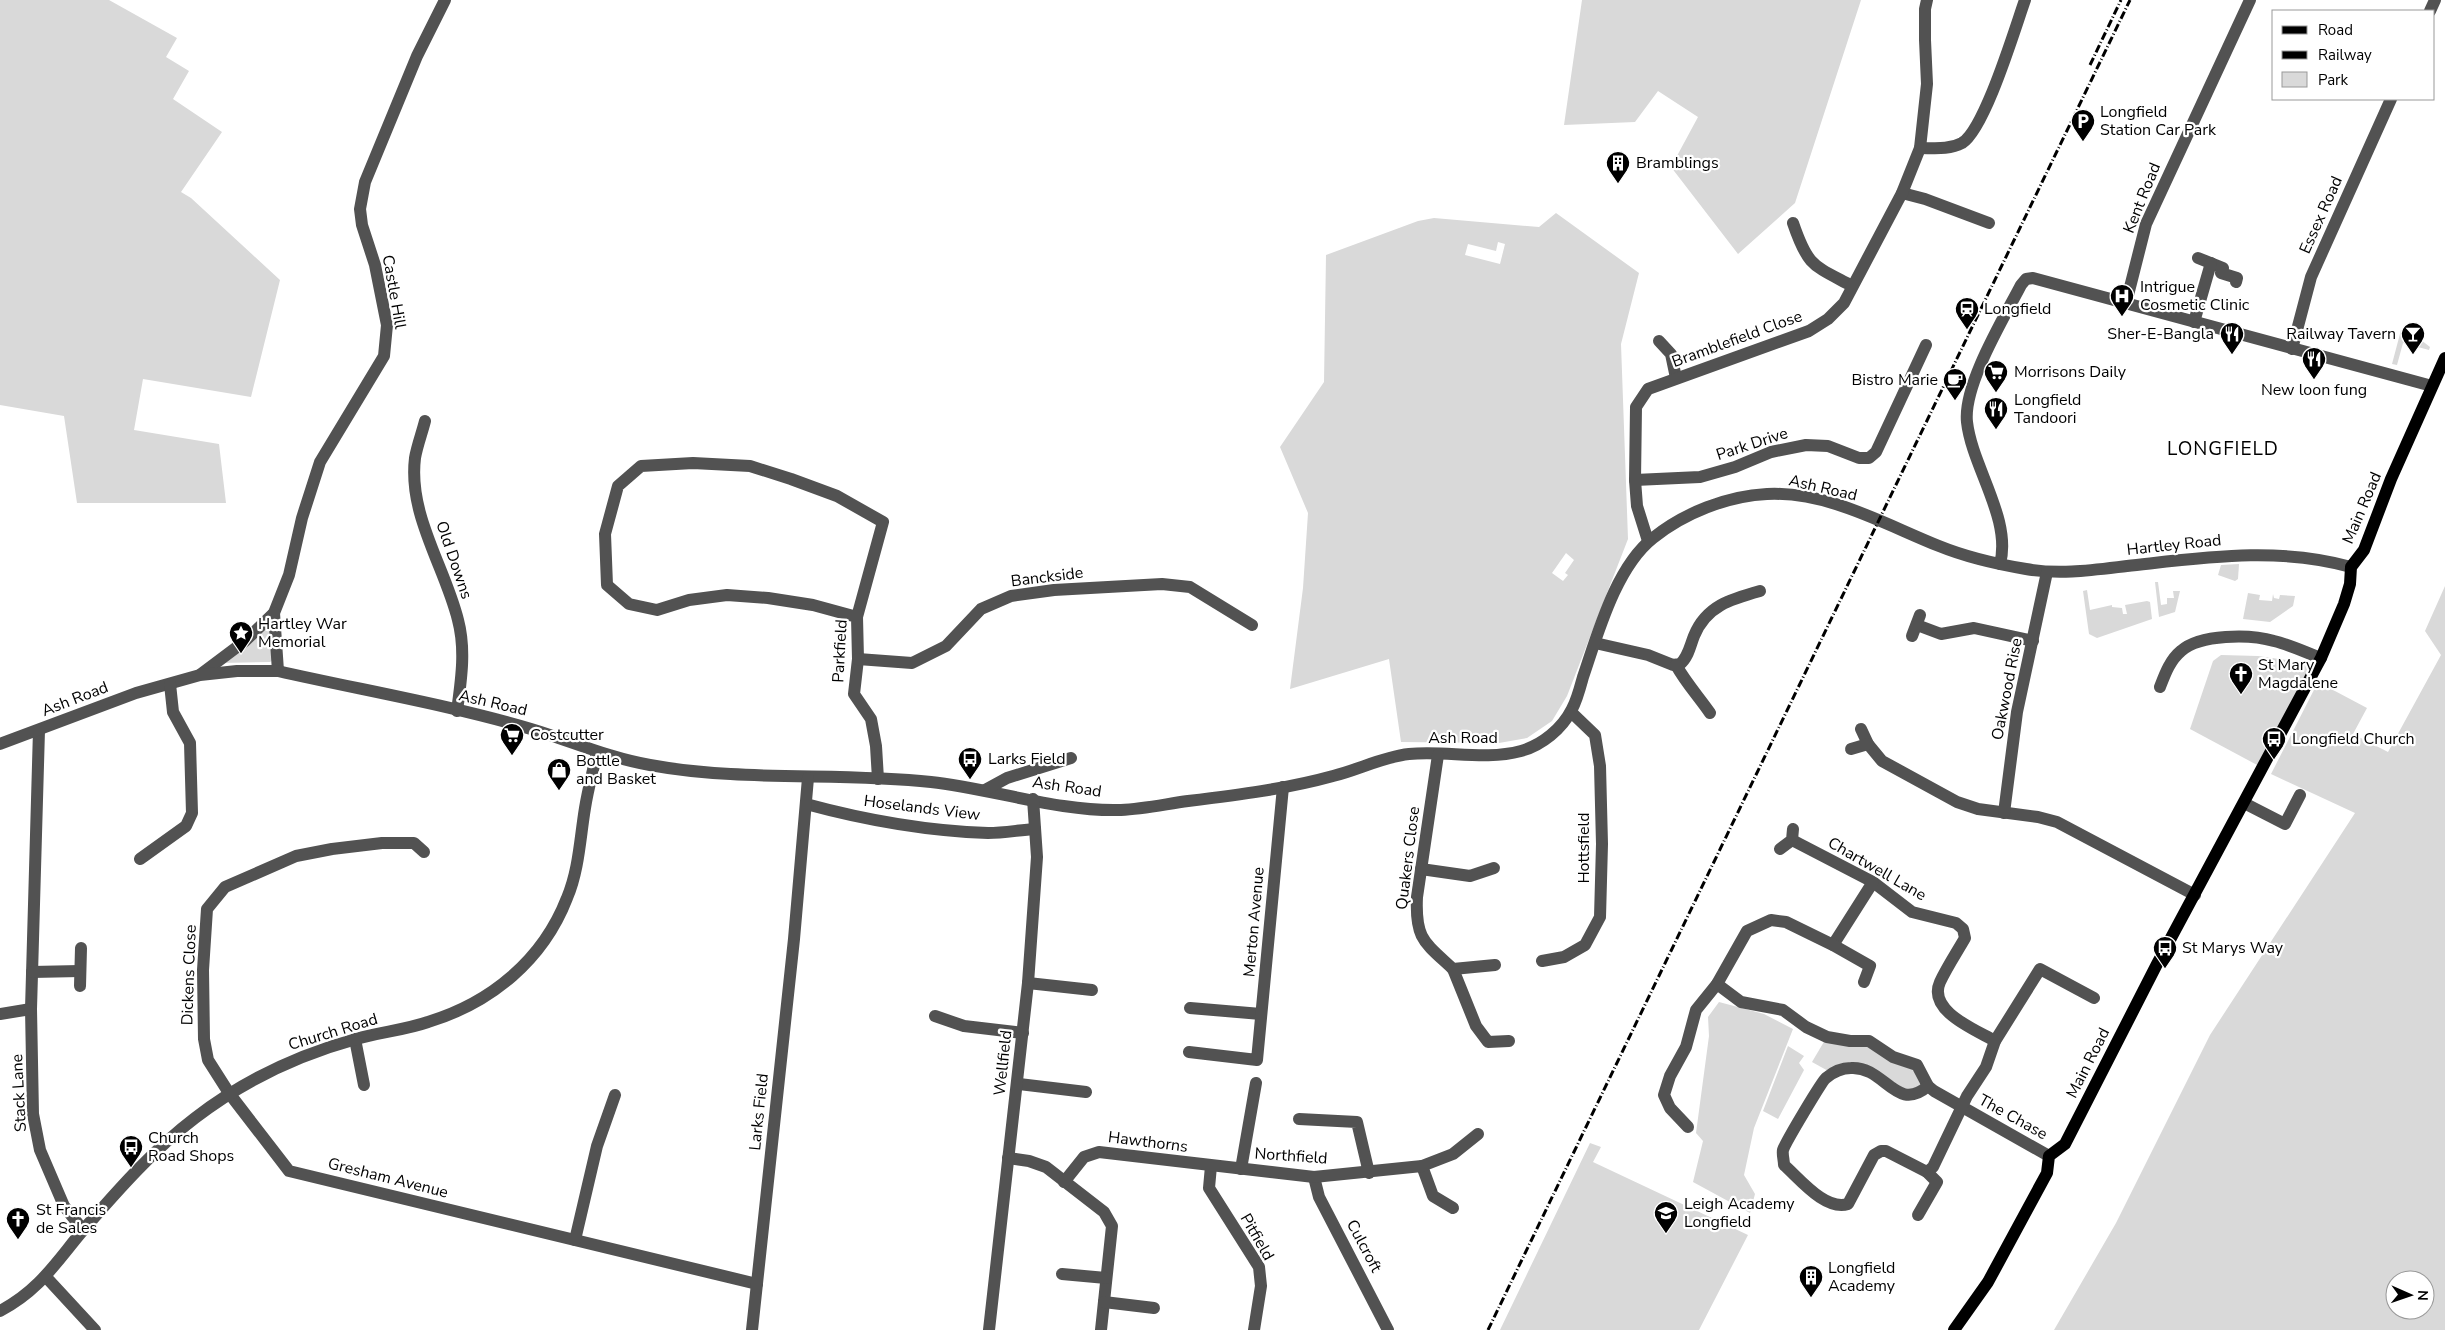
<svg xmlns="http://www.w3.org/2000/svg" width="2445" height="1330" viewBox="0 0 2445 1330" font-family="'Nunito Sans',sans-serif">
	<rect width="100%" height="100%" fill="#fff"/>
	<g fill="#d9d9d9" fill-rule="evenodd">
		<polygon points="0,0 109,0 177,38 166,57 189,71 173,99 222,132 181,192 191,198 280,280 251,397 143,379 134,430 219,444 226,503 77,503 64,416 0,405"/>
		<polygon points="1582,0 1861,0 1795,203 1738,254 1671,167 1698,117 1658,91 1635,122 1564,125"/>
		<path d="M1556,213L1639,273L1621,344L1628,539L1567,696L1552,721L1527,738L1499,743L1401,742L1389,659L1290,689L1303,588L1308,513L1280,447L1324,382L1326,255L1418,221L1434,218L1539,227ZM1498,242L1505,244L1500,264L1465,255L1468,244L1496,251ZM1566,553L1574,560L1565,573L1568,575L1563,581L1552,573Z"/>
		<polygon points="2401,330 2412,333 2430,347 2429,350 2403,343 2397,365 2392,364"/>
		<polygon points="2239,564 2238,579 2235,581 2218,575 2221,565"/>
		<polygon points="2155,582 2158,582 2161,605 2167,604 2167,598 2174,598 2173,591 2180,591 2175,612 2159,617"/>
		<path d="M2445,586V1330H2054L2116,1223L2210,1035L2355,813L2271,774L2318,682L2367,708L2353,734L2388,752L2441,655L2425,631ZM2395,1280H2425V1310H2395Z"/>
		<polygon points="2087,590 2090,610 2112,605 2112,607 2122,608 2123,614 2127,614 2125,605 2147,601 2150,602 2152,619 2097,638 2089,634 2083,591"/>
		<polygon points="2248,593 2260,595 2259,600 2272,601 2273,594 2274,598 2279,599 2280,595 2295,596 2293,606 2270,622 2243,619"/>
		<polygon points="267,626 270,628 273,660 270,662 220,663"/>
		<polygon points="2221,655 2258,656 2313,664 2259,766 2190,729 2213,661"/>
		<polygon points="1719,1002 1764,1014 1793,1029 1754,1128 1744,1175 1755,1194 1750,1213 1693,1182 1703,1141 1696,1133 1709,1036 1708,1017"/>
		<polygon points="1825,1040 1861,1044 1913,1068 1921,1084 1910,1093 1879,1072 1830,1072 1812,1062"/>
		<polygon points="1788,1046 1804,1056 1799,1063 1804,1070 1778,1119 1763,1111"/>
		<polygon points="1590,1143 1601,1147 1593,1162 1748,1235 1699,1330 1500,1330"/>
	</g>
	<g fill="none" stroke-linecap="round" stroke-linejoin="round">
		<g stroke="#525252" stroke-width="12">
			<polyline points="2430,11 2435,0"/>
			<path d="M1920,148C1934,148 1949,150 1962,143C1985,129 2015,28 2025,0"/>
			<polyline points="1902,193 1925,199 1989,223"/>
			<path d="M1793,223C1808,267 1813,265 1852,286"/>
			<polyline points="2198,258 2223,268 2221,273 2237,278 2236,282"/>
			<polyline points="2126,303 2146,224 2250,0"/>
			<polyline points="2194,322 2211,263"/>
			<polyline points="1659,341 1671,354 1676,378"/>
			<polyline points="2292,349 2311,277 2391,99"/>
			<path d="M425,421C422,433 417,446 415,458C408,515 445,567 458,620C466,650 461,681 457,711"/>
			<polyline points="1635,480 1700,477 1735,467 1771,452 1806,445 1828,446 1859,458 1869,458 1876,452 1926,345"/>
			<polyline points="1648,541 1637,506 1635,480 1636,407 1648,389 1809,331 1828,319 1844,303 1902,193 1920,148 1927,84 1925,40 1925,9 1927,0"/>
			<path d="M2000,564C2012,519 1972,467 1967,422C1963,385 2004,318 2021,285L2026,279L2033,278L2432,386"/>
			<polyline points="857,617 813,605 768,598 727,595 689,600 657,610 629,604 607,585 605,534 618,486 641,466 693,463 750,466 791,479 837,496 883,522 857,617 858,659 854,694 871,719 876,746 878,779"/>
			<polyline points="1917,625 1941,634 1974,628 2033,641"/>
			<polyline points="1912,636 1920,615"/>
			<path d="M1595,643L1648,655L1673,665L1680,664C1688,658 1690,646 1694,636C1706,606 1731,599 1760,591"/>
			<polyline points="858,659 912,663 946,646 981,609 1011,596 1054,590 1162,584 1190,587 1252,625"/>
			<path d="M1676,665C1686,683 1699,697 1710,713"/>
			<polyline points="278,671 274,613 289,575 302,518 320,462 384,356 387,325 375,265 362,225 360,209 365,182 417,56 445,0"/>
			<polyline points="201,674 245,641 274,613"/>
			<path d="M2160,687C2165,674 2170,660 2181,651C2200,634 2250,634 2274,641C2290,645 2305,652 2321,658"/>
			<polyline points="1861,729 1868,744 1882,761 1957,802 1978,809 2038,817 2057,822 2195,895"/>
			<polyline points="39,730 31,1009 33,1114 40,1150 64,1206 83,1230"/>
			<path d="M0,744L136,693L200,675L237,671H278C361,690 450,705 531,729C571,741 609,758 650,765C743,782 838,772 931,782C993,789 1060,812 1121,810C1143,809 1166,804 1188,801C1237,795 1286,789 1333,776C1358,770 1382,757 1409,754C1446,750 1484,761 1521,751C1542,745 1562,729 1572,709C1577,700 1580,688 1583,677C1598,633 1616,567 1653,538C1684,513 1727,496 1767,494C1828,491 1884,524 1939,546C1966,557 1996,564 2026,569C2060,575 2093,570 2127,566C2201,558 2277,546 2351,567"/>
			<polyline points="1851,749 1868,744"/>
			<path d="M1438,755L1417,897C1415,939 1424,942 1453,969L1495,965"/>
			<polyline points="985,790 1007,778 1071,758"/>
			<polyline points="2244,803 2285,824 2300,795"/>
			<path d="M806,804C865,820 927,831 988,833C1004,833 1019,830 1035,829"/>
			<polyline points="2004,813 2017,712 2047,572"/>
			<path d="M1792,840L1873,882L1912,912L1956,923L1963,929L1965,938C1957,952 1947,967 1940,982C1927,1011 1976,1030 1995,1041"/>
			<polyline points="1780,849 1792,840 1793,829"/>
			<polyline points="424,852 414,843 382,843 332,849 296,856 225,887 207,909 203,970 204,1039 208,1060 229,1093 289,1171 757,1284"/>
			<polyline points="140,859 186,826 192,813 190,743 173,712 170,684"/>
			<polyline points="1421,869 1470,876 1494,868"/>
			<polyline points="1833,945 1873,882"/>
			<polyline points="1542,961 1564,957 1585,945 1600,917 1602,844 1600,766 1595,735 1571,712"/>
			<polyline points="1453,969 1476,1026 1488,1042 1509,1041"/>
			<polyline points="32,972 80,971"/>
			<polyline points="1028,983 1092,990"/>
			<polyline points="1717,984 1741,1002 1783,1010 1806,1027 1827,1037 1850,1041 1869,1041 1893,1057 1917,1065 1928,1086 1934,1091 2049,1156"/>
			<polyline points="80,986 81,948"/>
			<polyline points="1190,1008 1261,1014"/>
			<polyline points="0,1014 31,1009"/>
			<polyline points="935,1016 964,1026 1023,1033"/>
			<polyline points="355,1039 364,1085"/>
			<polyline points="1189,1052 1257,1060 1283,787"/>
			<polyline points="1019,1084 1086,1092"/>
			<path d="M1928,1086C1896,1114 1885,1066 1851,1068C1842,1068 1833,1072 1826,1078C1822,1081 1785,1143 1783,1150C1782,1154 1784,1160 1784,1165C1800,1179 1825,1211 1848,1204L1874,1155L1881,1151H1886L1927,1172L1933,1167L1967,1096L1986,1067L1995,1041L2040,969L2094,998"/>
			<polyline points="1299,1119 1357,1122 1369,1173"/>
			<polyline points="1688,1127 1670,1108 1664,1095 1670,1076 1686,1047 1696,1010 1717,984 1747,931 1771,920 1786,922 1833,945 1870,966 1864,982"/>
			<polyline points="1008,1158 1029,1161 1046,1167 1104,1212 1112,1226 1101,1330"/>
			<polyline points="1211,1166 1209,1188 1259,1267 1261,1286 1254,1330"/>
			<polyline points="1422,1166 1433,1196 1453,1208"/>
			<polyline points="1241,1169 1256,1083"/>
			<polyline points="1314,1177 1319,1197 1388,1330"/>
			<polyline points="1064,1182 1084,1157 1099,1152 1314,1177 1422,1166 1453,1154 1478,1134"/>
			<polyline points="1918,1215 1937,1182 1927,1172"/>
			<polyline points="575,1240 597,1146 615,1095"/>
			<polyline points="1062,1274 1106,1278"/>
			<polyline points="46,1277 95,1330"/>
			<polyline points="1104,1302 1154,1308"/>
			<path d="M0,1311C40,1290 56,1262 84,1229C118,1190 154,1149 195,1118C243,1081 298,1055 356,1039C380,1032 405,1030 428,1022C491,1003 543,960 567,898C579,870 580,838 585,808C588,789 593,771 597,752"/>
			<polyline points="752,1330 794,939 808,778"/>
			<polyline points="989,1330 1028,983 1037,857 1033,799"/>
		</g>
		<polyline stroke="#000" stroke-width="12" points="1954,1330 1988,1282 2047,1173 2049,1156 2065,1144 2157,964 2321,658 2344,604 2350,584 2351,567 2364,550 2391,479 2445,358"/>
		<g stroke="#000" stroke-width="3" stroke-dasharray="8 2.5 1 2.5" stroke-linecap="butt">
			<polyline points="2090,65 2121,0"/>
			<polyline points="1488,1330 2130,0"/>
		</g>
	</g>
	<defs>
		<g id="parking-pin" transform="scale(1.25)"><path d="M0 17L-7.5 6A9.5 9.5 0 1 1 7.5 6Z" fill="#000" stroke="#fff"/><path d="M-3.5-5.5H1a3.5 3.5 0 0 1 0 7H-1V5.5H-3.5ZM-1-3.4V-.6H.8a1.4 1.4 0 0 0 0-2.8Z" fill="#fff"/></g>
		<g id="building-pin" transform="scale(1.25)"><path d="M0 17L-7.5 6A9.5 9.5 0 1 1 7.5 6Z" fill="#000" stroke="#fff"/><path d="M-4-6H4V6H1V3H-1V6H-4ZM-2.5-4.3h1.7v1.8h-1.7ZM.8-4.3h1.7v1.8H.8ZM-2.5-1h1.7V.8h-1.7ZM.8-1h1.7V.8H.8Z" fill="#fff"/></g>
		<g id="hospital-pin" transform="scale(1.25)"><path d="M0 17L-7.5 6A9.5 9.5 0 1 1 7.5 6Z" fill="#000" stroke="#fff"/><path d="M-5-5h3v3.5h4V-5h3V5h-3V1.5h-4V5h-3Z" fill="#fff"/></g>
		<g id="station-pin" transform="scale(1.25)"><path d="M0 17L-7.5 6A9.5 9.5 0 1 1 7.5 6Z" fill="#000" stroke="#fff"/><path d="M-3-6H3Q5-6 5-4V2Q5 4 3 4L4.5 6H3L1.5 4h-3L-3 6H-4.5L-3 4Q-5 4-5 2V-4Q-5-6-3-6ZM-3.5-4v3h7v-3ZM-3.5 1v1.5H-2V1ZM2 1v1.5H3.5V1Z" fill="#fff"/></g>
		<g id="restaurant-pin" transform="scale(1.25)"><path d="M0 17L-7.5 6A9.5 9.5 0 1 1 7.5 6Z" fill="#000" stroke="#fff"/><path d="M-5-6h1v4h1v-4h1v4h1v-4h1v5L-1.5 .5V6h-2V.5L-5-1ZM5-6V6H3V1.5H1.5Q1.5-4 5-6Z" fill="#fff"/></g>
		<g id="bar-pin" transform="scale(1.25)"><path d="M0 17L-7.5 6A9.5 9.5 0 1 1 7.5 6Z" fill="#000" stroke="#fff"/><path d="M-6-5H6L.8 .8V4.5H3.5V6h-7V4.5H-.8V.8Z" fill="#fff"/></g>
		<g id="supermarket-pin" transform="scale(1.25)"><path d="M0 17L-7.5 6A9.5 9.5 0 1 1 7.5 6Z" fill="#000" stroke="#fff"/><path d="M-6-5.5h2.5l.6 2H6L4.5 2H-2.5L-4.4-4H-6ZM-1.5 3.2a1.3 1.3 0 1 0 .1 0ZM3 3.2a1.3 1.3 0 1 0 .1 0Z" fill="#fff"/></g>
		<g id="cafe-pin" transform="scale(1.25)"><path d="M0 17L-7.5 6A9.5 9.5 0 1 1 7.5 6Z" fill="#000" stroke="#fff"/><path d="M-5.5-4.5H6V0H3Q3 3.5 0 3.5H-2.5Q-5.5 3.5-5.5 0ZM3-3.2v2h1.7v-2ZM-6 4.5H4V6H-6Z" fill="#fff"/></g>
		<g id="sight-pin" transform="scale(1.25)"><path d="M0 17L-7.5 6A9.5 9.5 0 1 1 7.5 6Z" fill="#000" stroke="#fff"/><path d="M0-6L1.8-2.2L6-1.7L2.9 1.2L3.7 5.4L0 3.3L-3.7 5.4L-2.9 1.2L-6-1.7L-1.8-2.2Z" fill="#fff"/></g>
		<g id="church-pin" transform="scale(1.25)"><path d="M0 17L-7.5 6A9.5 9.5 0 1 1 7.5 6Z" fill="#000" stroke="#fff"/><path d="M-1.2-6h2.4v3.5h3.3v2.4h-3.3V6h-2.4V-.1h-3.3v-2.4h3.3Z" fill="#fff"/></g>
		<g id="bus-pin" transform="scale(1.25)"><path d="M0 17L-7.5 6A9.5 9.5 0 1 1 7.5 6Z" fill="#000" stroke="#fff"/><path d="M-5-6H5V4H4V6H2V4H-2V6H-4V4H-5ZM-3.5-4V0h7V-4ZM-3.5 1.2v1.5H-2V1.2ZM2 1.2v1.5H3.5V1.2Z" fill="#fff"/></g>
		<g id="shop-pin" transform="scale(1.25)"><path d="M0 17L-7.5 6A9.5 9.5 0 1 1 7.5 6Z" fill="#000" stroke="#fff"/><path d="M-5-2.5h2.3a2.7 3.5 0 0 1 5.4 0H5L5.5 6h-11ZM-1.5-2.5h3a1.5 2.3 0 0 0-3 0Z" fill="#fff"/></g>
		<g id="school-pin" transform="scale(1.25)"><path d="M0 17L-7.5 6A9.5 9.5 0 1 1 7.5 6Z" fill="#000" stroke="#fff"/><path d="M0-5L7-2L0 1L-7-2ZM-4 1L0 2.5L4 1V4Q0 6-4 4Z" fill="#fff"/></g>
	</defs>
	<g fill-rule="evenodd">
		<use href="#parking-pin" x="2083" y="121"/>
		<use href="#building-pin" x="1618" y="163"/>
		<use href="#hospital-pin" x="2122" y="296"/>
		<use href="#station-pin" x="1967" y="309"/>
		<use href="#restaurant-pin" x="2232" y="334"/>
		<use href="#bar-pin" x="2413" y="334"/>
		<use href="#restaurant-pin" x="2314" y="359"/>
		<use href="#supermarket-pin" x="1996" y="372"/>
		<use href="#cafe-pin" x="1955" y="380"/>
		<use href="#restaurant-pin" x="1996" y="409"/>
		<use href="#sight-pin" x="241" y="633"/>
		<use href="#church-pin" x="2241" y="674"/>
		<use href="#supermarket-pin" x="512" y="735"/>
		<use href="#bus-pin" x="2274" y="739"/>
		<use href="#bus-pin" x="970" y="759"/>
		<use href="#shop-pin" x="559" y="770"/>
		<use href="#bus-pin" x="2165" y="948"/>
		<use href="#bus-pin" x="131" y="1147"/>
		<use href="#school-pin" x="1666" y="1213"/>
		<use href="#church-pin" x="18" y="1219"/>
		<use href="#building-pin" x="1811" y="1277"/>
	</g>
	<g text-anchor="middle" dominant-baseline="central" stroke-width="4.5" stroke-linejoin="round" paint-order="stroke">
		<g font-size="16" fill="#000" stroke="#fff" text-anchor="start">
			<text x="2100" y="112">Longfield<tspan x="2100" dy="18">Station Car Park</tspan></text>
			<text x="1636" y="163">Bramblings</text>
			<text x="2140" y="287">Intrigue<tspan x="2140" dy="18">Cosmetic Clinic</tspan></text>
			<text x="1984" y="309">Longfield</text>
			<text x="2214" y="334" text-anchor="end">Sher-E-Bangla</text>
			<text x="2396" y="334" text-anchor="end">Railway Tavern</text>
			<text x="2014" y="372">Morrisons Daily</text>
			<text x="1938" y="380" text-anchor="end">Bistro Marie</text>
			<text x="2314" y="390" text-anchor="middle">New loon fung</text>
			<text x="2014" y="400">Longfield<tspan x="2014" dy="18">Tandoori</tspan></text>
			<text x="258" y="624">Hartley War<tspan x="258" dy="18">Memorial</tspan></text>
			<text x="2258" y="665">St Mary<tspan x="2258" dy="18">Magdalene</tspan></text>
			<text x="530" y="735">Costcutter</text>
			<text x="2292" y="739">Longfield Church</text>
			<text x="988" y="759">Larks Field</text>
			<text x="576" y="761">Bottle<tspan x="576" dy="18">and Basket</tspan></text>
			<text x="2182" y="948">St Marys Way</text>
			<text x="148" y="1138">Church<tspan x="148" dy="18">Road Shops</tspan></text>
			<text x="1684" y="1204">Leigh Academy<tspan x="1684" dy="18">Longfield</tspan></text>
			<text x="36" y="1210">St Francis<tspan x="36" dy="18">de Sales</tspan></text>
			<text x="1828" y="1268">Longfield<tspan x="1828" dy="18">Academy</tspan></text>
		</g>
		<g font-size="16" fill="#000" stroke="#fff">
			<text transform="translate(2142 198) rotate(-68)">Kent Road</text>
			<text transform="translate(2321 215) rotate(-66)">Essex Road</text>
			<text transform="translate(394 292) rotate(80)">Castle Hill</text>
			<text transform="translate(1737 339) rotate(-20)">Bramblefield Close</text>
			<text transform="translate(1752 444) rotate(-18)">Park Drive</text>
			<text transform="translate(1823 488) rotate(13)">Ash Road</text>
			<text transform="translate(2362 508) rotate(-67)">Main Road</text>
			<text transform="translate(2174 545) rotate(-6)">Hartley Road</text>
			<text transform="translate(454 560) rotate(71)">Old Downs</text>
			<text transform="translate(1047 577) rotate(-7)">Banckside</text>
			<text transform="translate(840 651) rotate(-87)">Parkfield</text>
			<text transform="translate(2007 689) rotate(-79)">Oakwood Rise</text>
			<text transform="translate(75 699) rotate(-21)">Ash Road</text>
			<text transform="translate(493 703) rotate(13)">Ash Road</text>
			<text x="1463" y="738">Ash Road</text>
			<text transform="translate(1067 787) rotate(8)">Ash Road</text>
			<text transform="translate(922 808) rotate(7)">Hoselands View</text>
			<text transform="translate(1584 848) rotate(-90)">Hottsfield</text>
			<text transform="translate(1408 858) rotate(-83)">Quakers Close</text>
			<text transform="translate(1877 869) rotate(30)">Chartwell Lane</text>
			<text transform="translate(1254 922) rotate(-85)">Merton Avenue</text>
			<text transform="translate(189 975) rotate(-88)">Dickens Close</text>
			<text transform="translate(333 1032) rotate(-17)">Church Road</text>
			<text transform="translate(1003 1063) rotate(-84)">Wellfield</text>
			<text transform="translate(2088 1063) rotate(-63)">Main Road</text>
			<text transform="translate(19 1093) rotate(-93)">Stack Lane</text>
			<text transform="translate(759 1112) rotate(-84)">Larks Field</text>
			<text transform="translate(2013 1117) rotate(29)">The Chase</text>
			<text transform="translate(1148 1142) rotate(7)">Hawthorns</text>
			<text transform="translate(1291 1156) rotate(4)">Northfield</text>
			<text transform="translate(388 1178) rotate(14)">Gresham Avenue</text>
			<text transform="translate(1257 1237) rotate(60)">Pitfield</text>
			<text transform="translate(1364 1246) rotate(62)">Culcroft</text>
		</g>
		<g font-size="19" letter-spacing="1" fill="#000" stroke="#fff">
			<text x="2223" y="449">LONGFIELD</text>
		</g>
	</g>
	<rect x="2272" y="10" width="162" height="90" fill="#ffffff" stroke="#999999"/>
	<rect x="2282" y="26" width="25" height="8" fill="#000000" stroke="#999999"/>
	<text x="2318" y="35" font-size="15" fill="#000000">Road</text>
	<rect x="2282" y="51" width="25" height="8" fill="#000000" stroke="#999999"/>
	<text x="2318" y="60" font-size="15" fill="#000000">Railway</text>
	<rect x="2282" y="72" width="25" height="15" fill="#d9d9d9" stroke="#999999"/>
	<text x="2318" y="85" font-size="15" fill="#000000">Park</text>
	<g transform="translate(2410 1295) rotate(92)"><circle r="24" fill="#ffffff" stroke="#999999"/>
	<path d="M0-4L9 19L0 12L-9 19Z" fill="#000000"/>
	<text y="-8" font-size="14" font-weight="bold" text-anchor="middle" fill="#000000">N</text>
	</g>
</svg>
